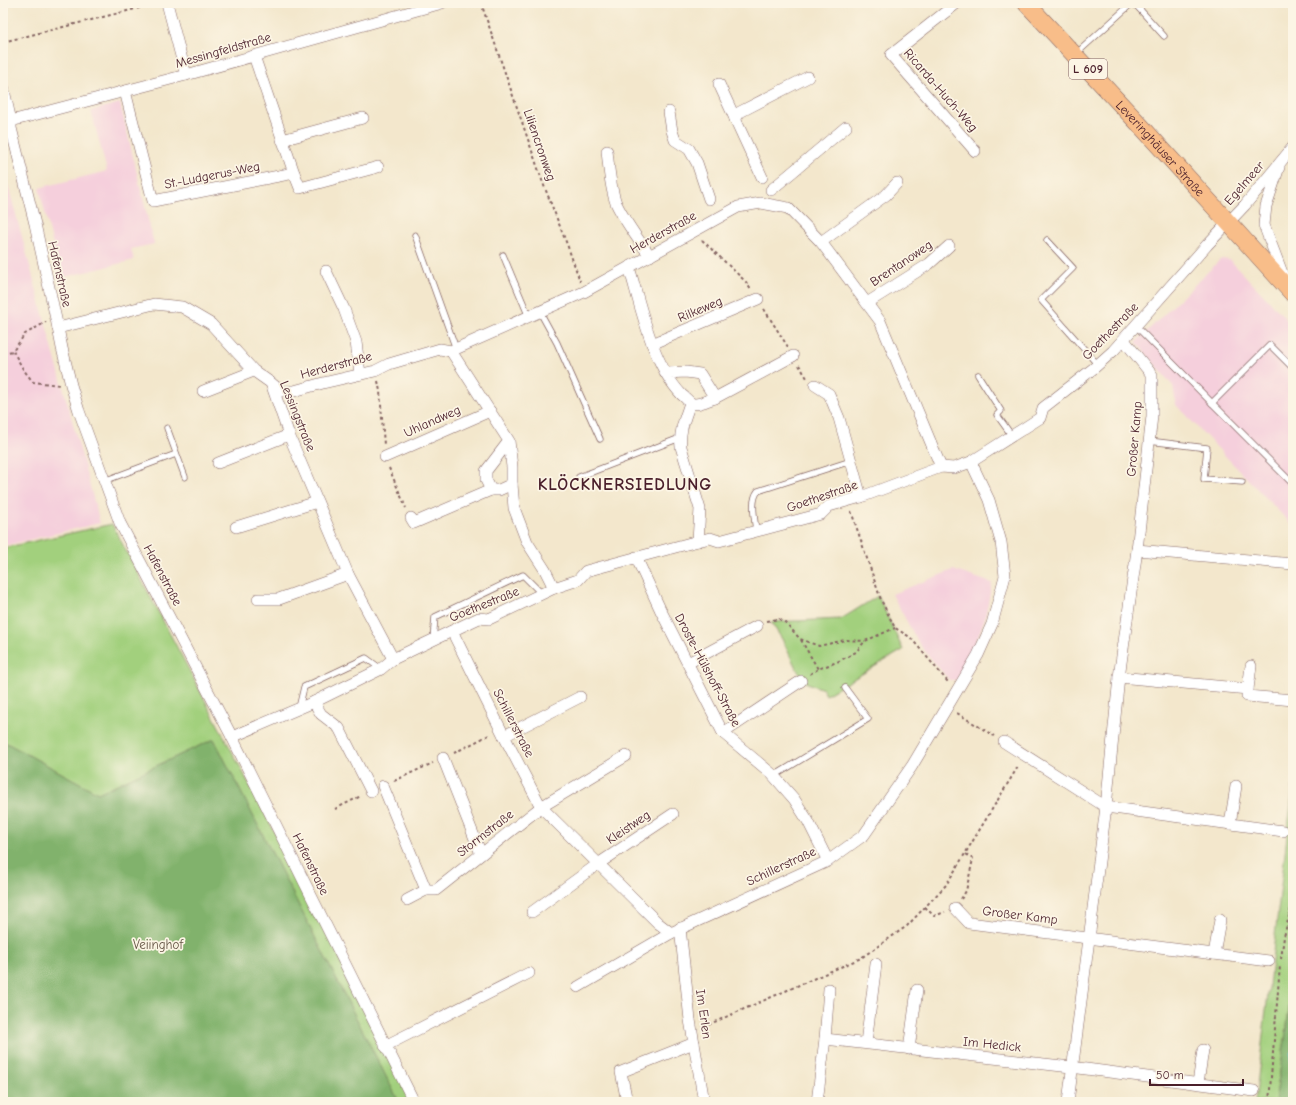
<svg xmlns="http://www.w3.org/2000/svg" width="1296" height="1105" viewBox="0 0 1296 1105" font-family="'Comic Neue',sans-serif">
	<rect width="100%" height="100%" fill="#fcf5e5"/>
	<filter id="ink" filterUnits="userSpaceOnUse"><feTurbulence type="fractalNoise" baseFrequency=".025" numOctaves="2"/><feDisplacementMap in="SourceGraphic" scale="8" xChannelSelector="R" yChannelSelector="G"/><feConvolveMatrix kernelMatrix="1 2 1 2 8 2 1 2 1" color-interpolation-filters="sRGB"/></filter>
	<filter id="wash" filterUnits="userSpaceOnUse"><feTurbulence type="fractalNoise" baseFrequency=".012" numOctaves="4" result="noise"/><feDisplacementMap in="SourceGraphic" scale="16" xChannelSelector="R" yChannelSelector="G"/><feGaussianBlur stdDeviation="0.9" result="paint"/><feColorMatrix in="noise" values="0 0 0 0 0 0 0 0 0 0 0 0 0 0 0 0 0 1.4 0 .05"/><feComposite in="paint" operator="in"/></filter>
	<g filter="url(#wash)">
		<rect width="100%" height="100%" fill="#f3e7cc"/>
		<g fill="#f5cfdc">
			<polygon points="120,103 154,244 131,249 134,260 61,278 39,188 107,171 91,111"/>
			<polygon points="3,167 100,523 3,546"/>
			<polygon points="1221,259 1230,260 1293,326 1293,526 1176,405 1173,386 1136,342"/>
			<polygon points="953,570 992,583 985,618 974,647 957,680 949,680 919,644 892,594"/>
		</g>
		<g fill="#a2d07d" stroke="#767854">
			<polygon points="112,524 417,1102 3,1102 3,548"/>
			<polygon points="878,596 903,650 826,695 823,689 805,682 796,668 782,639 771,622 841,619"/>
			<polygon points="1293,786 1293,969 1287,1027 1275,1102 1255,1102"/>
		</g>
		<g fill="#81b26c" stroke="#66684c">
			<polygon points="214,739 399,1102 3,1102 3,741 98,793"/>
			<polygon points="1293,969 1293,1102 1275,1102 1287,1027"/>
		</g>
		<g fill="none" stroke-linecap="round" stroke-linejoin="round">
			<polyline stroke="#57bcd5" stroke-width="3.5" points="1289,1102 1293,1053"/>
		</g>
	</g>
	<g filter="url(#ink)">
		<g fill="none" stroke-linecap="round" stroke-linejoin="round">
			<g stroke="#856563" stroke-width="7">
				<g id="lane">
					<polyline points="1134,3 1164,36"/>
					<polyline points="1077,53 1132,3"/>
					<polyline points="415,235 456,349"/>
					<polyline points="1047,240 1073,268 1041,300 1098,365"/>
					<polyline points="503,255 529,317"/>
					<polyline points="540,312 557,343 600,439"/>
					<polyline points="1136,326 1212,403 1270,345 1293,368"/>
					<polyline points="978,375 1001,411 997,415 1012,436"/>
					<polyline points="1212,403 1293,484"/>
					<polyline points="167,428 185,477"/>
					<polyline points="1149,441 1207,448 1204,479 1242,482"/>
					<polyline points="579,477 680,438"/>
					<polyline points="104,481 176,454"/>
					<path d="M756,531C755,519 750,501 758,491L851,461"/>
					<polyline points="433,640 435,617 523,575 542,594"/>
					<polyline points="299,708 304,687 366,658 381,669"/>
					<polyline points="774,776 868,719 845,688"/>
				</g>
			</g>
			<g stroke="#856563" stroke-width="12">
				<g id="street">
					<polyline points="167,3 186,75"/>
					<polyline points="957,3 891,55 975,151"/>
					<polyline points="719,84 762,177"/>
					<polyline points="3,86 11,121 11,128 35,224 58,328 62,348 71,385 79,411 120,523 232,737 414,1102"/>
					<polyline points="125,91 153,201 294,173 254,56"/>
					<polyline points="669,112 672,131 675,140 689,149 697,163 709,199"/>
					<polyline points="735,119 740,112 808,77"/>
					<polyline points="11,121 186,75 442,3"/>
					<polyline points="282,140 363,118"/>
					<path d="M607,151C609,168 610,187 616,203C625,222 638,239 650,256"/>
					<polyline points="1279,167 1266,206 1264,225 1284,278"/>
					<polyline points="294,173 300,188 378,167"/>
					<polyline points="771,190 846,127"/>
					<polyline points="821,242 886,195 897,183"/>
					<path d="M629,267C641,307 652,364 682,395C685,397 688,401 691,403C696,406 709,400 715,398L700,374L686,372L665,373"/>
					<polyline points="326,271 344,309 356,342 360,374"/>
					<polyline points="867,303 929,264 949,246"/>
					<polyline points="58,328 154,304 182,307 211,324 254,371 271,383 289,435 348,574 393,659"/>
					<polyline points="652,344 758,299"/>
					<polyline points="451,351 509,441 512,467 512,484 499,490 491,490 486,480 486,471 509,441"/>
					<polyline points="271,383 281,391 294,391 323,383 375,371 389,364 440,349 451,351 584,292 738,207 761,203 788,208 821,242 880,321 941,467"/>
					<polyline points="815,385 829,394 839,418 861,497"/>
					<polyline points="203,391 254,371"/>
					<polyline points="715,398 793,356"/>
					<path d="M690,403C685,418 679,431 681,447L700,509L698,541"/>
					<polyline points="385,457 490,411"/>
					<polyline points="218,463 289,435"/>
					<polyline points="512,484 514,508 527,542 545,570 554,588"/>
					<polyline points="411,518 414,523 491,490"/>
					<polyline points="236,527 317,502"/>
					<polyline points="1137,550 1293,564"/>
					<polyline points="636,557 661,611 723,733 772,774 794,799 808,821 828,861"/>
					<polyline points="258,599 279,599 348,574"/>
					<polyline points="452,631 504,736 541,807 658,923 671,933 828,861 864,835 912,766 978,655 992,624 1005,576 1001,542 989,500 971,462"/>
					<polyline points="688,663 757,626"/>
					<polyline points="1119,677 1248,689 1247,696 1293,700"/>
					<polyline points="1248,689 1251,666"/>
					<polyline points="314,702 321,714 339,728 371,791"/>
					<polyline points="723,733 801,681"/>
					<polyline points="504,736 580,697"/>
					<polyline points="232,737 314,702 381,669 393,659 479,618 489,619 554,588 578,580 586,571 698,541 710,538 719,541 821,514 829,506 861,497 941,467 954,468 971,462 1040,418 1043,408 1094,368 1113,351 1207,245 1245,205 1293,147"/>
					<polyline points="1004,742 1106,807 1283,831"/>
					<polyline points="443,758 481,854"/>
					<polyline points="383,786 426,890 436,890 541,807 626,756"/>
					<polyline points="1230,824 1236,786"/>
					<polyline points="407,900 426,890"/>
					<polyline points="955,908 969,923 1269,961"/>
					<polyline points="532,912 598,864 673,814"/>
					<polyline points="680,928 690,1020 704,1102"/>
					<polyline points="1214,954 1220,920"/>
					<polyline points="578,987 671,933"/>
					<polyline points="825,1039 829,989"/>
					<polyline points="866,1043 876,964"/>
					<polyline points="385,1046 529,973"/>
					<polyline points="909,1049 917,990"/>
					<polyline points="1198,1083 1203,1050"/>
					<polyline points="627,1102 621,1072 694,1043"/>
					<polyline points="817,1102 825,1039 1071,1067 1254,1091"/>
					<polyline points="1068,1102 1106,807 1119,677 1137,550 1152,416 1152,375 1124,340"/>
				</g>
			</g>
			<g stroke="#856563" stroke-width="18">
				<g id="primary">
					<path id="s1" d="M1026,3L1140,125L1293,294"/>
				</g>
			</g>
			<g stroke="#856563" stroke-width="2" stroke-dasharray="3 3" stroke-linecap="butt">
				<polyline points="481,3 543,183 568,247 580,281"/>
				<polyline points="3,42 155,4"/>
				<polyline points="702,240 746,282 751,290"/>
				<polyline points="764,309 788,347"/>
				<polyline points="13,351 23,369 33,382 60,385"/>
				<polyline points="3,353 13,351 25,334 46,322"/>
				<polyline points="799,365 807,378"/>
				<polyline points="378,381 380,391 384,445"/>
				<polyline points="389,468 406,508"/>
				<polyline points="851,511 881,600 895,628 910,637 948,682"/>
				<polyline points="767,621 779,619 786,623 800,639 819,646 845,640 865,641"/>
				<polyline points="801,640 818,669"/>
				<polyline points="810,674 818,669 837,662 856,652 865,641 895,628"/>
				<polyline points="957,713 994,736"/>
				<polyline points="454,753 491,734"/>
				<polyline points="394,781 433,763"/>
				<polyline points="335,809 361,796"/>
				<polyline points="961,899 966,891 973,859 966,854"/>
				<polyline points="925,907 934,916 945,912"/>
				<polyline points="1281,959 1284,937 1293,899"/>
				<polyline points="703,1027 861,958 907,926 946,885 1019,765"/>
				<polyline points="1269,1102 1280,966"/>
			</g>
			<use href="#lane" stroke="#fff" stroke-width="5.5"/>
			<use href="#street" stroke="#fff" stroke-width="11"/>
			<use href="#primary" stroke="#f8bd89" stroke-width="17"/>
		</g>
	</g>
	<g text-anchor="middle" dominant-baseline="central" stroke-width="3.5" stroke-linejoin="round" paint-order="stroke">
		<rect fill="#fcf5e5" stroke="#7f5f63" stroke-width="1" x="1069" y="59" width="38" height="20" rx="3"/>
		<g font-size="12" font-weight="bold" fill="#4a1f2b">
			<text x="1088" y="69">L 609</text>
		</g>
		<g font-size="13" fill="#4a1f2b" stroke="#fcf5e5">
			<text transform="translate(223 50) rotate(-16)">Messingfeldstraße</text>
			<text transform="translate(941 90) rotate(49)">Ricarda-Huch-Weg</text>
			<text transform="translate(540 145) rotate(71)">Liliencronweg</text>
			<text stroke="none"><textPath href="#s1" startOffset="198">Leveringhäuser Straße</textPath></text>
			<text transform="translate(212 175) rotate(-11)">St.-Ludgerus-Weg</text>
			<text transform="translate(1244 183) rotate(-49)">Egelmeer</text>
			<text transform="translate(663 232) rotate(-29)">Herderstraße</text>
			<text transform="translate(901 263) rotate(-34)">Brentanoweg</text>
			<text transform="translate(60 274) rotate(77)">Hafenstraße</text>
			<text transform="translate(700 309) rotate(-23)">Rilkeweg</text>
			<text transform="translate(1110 331) rotate(-46)">Goethestraße</text>
			<text transform="translate(336 365) rotate(-15)">Herderstraße</text>
			<text transform="translate(298 416) rotate(68)">Lessingstraße</text>
			<text transform="translate(432 421) rotate(-24)">Uhlandweg</text>
			<text transform="translate(1134 439) rotate(-85)">Großer Kamp</text>
			<text transform="translate(822 496) rotate(-19)">Goethestraße</text>
			<text transform="translate(163 575) rotate(62)">Hafenstraße</text>
			<text transform="translate(484 604) rotate(-22)">Goethestraße</text>
			<text transform="translate(708 670) rotate(62)">Droste-Hülshoff-Straße</text>
			<text transform="translate(514 723) rotate(63)">Schillerstraße</text>
			<text transform="translate(628 827) rotate(-34)">Kleistweg</text>
			<text transform="translate(485 833) rotate(-38)">Stormstraße</text>
			<text transform="translate(311 864) rotate(64)">Hafenstraße</text>
			<text transform="translate(781 866) rotate(-25)">Schillerstraße</text>
			<text transform="translate(1020 915) rotate(7)">Großer Kamp</text>
			<text transform="translate(704 1014) rotate(82)">Im Erlen</text>
			<text transform="translate(992 1044) rotate(6)">Im Hedick</text>
		</g>
		<g font-size="13" fill="#645444" stroke="#fcf5e5">
			<text x="158" y="944">Veiinghof</text>
		</g>
		<g font-size="17" font-weight="bold" letter-spacing="1" fill="#4a1f2b" stroke="#fcf5e5">
			<text x="625" y="484">KLÖCKNERSIEDLUNG</text>
		</g>
	</g>
	<rect width="1296" height="1105" fill="none" stroke="#fcf5e5" stroke-width="16"/>
	<path d="M1150 1079v6h93v-6" fill="none" stroke="#4a1f2b" stroke-width="2"/>
	<text x="1156" y="1079" font-size="12" fill="#4a1f2b" stroke="#fcf5e5" stroke-width="3" paint-order="stroke">50 m</text>
</svg>
